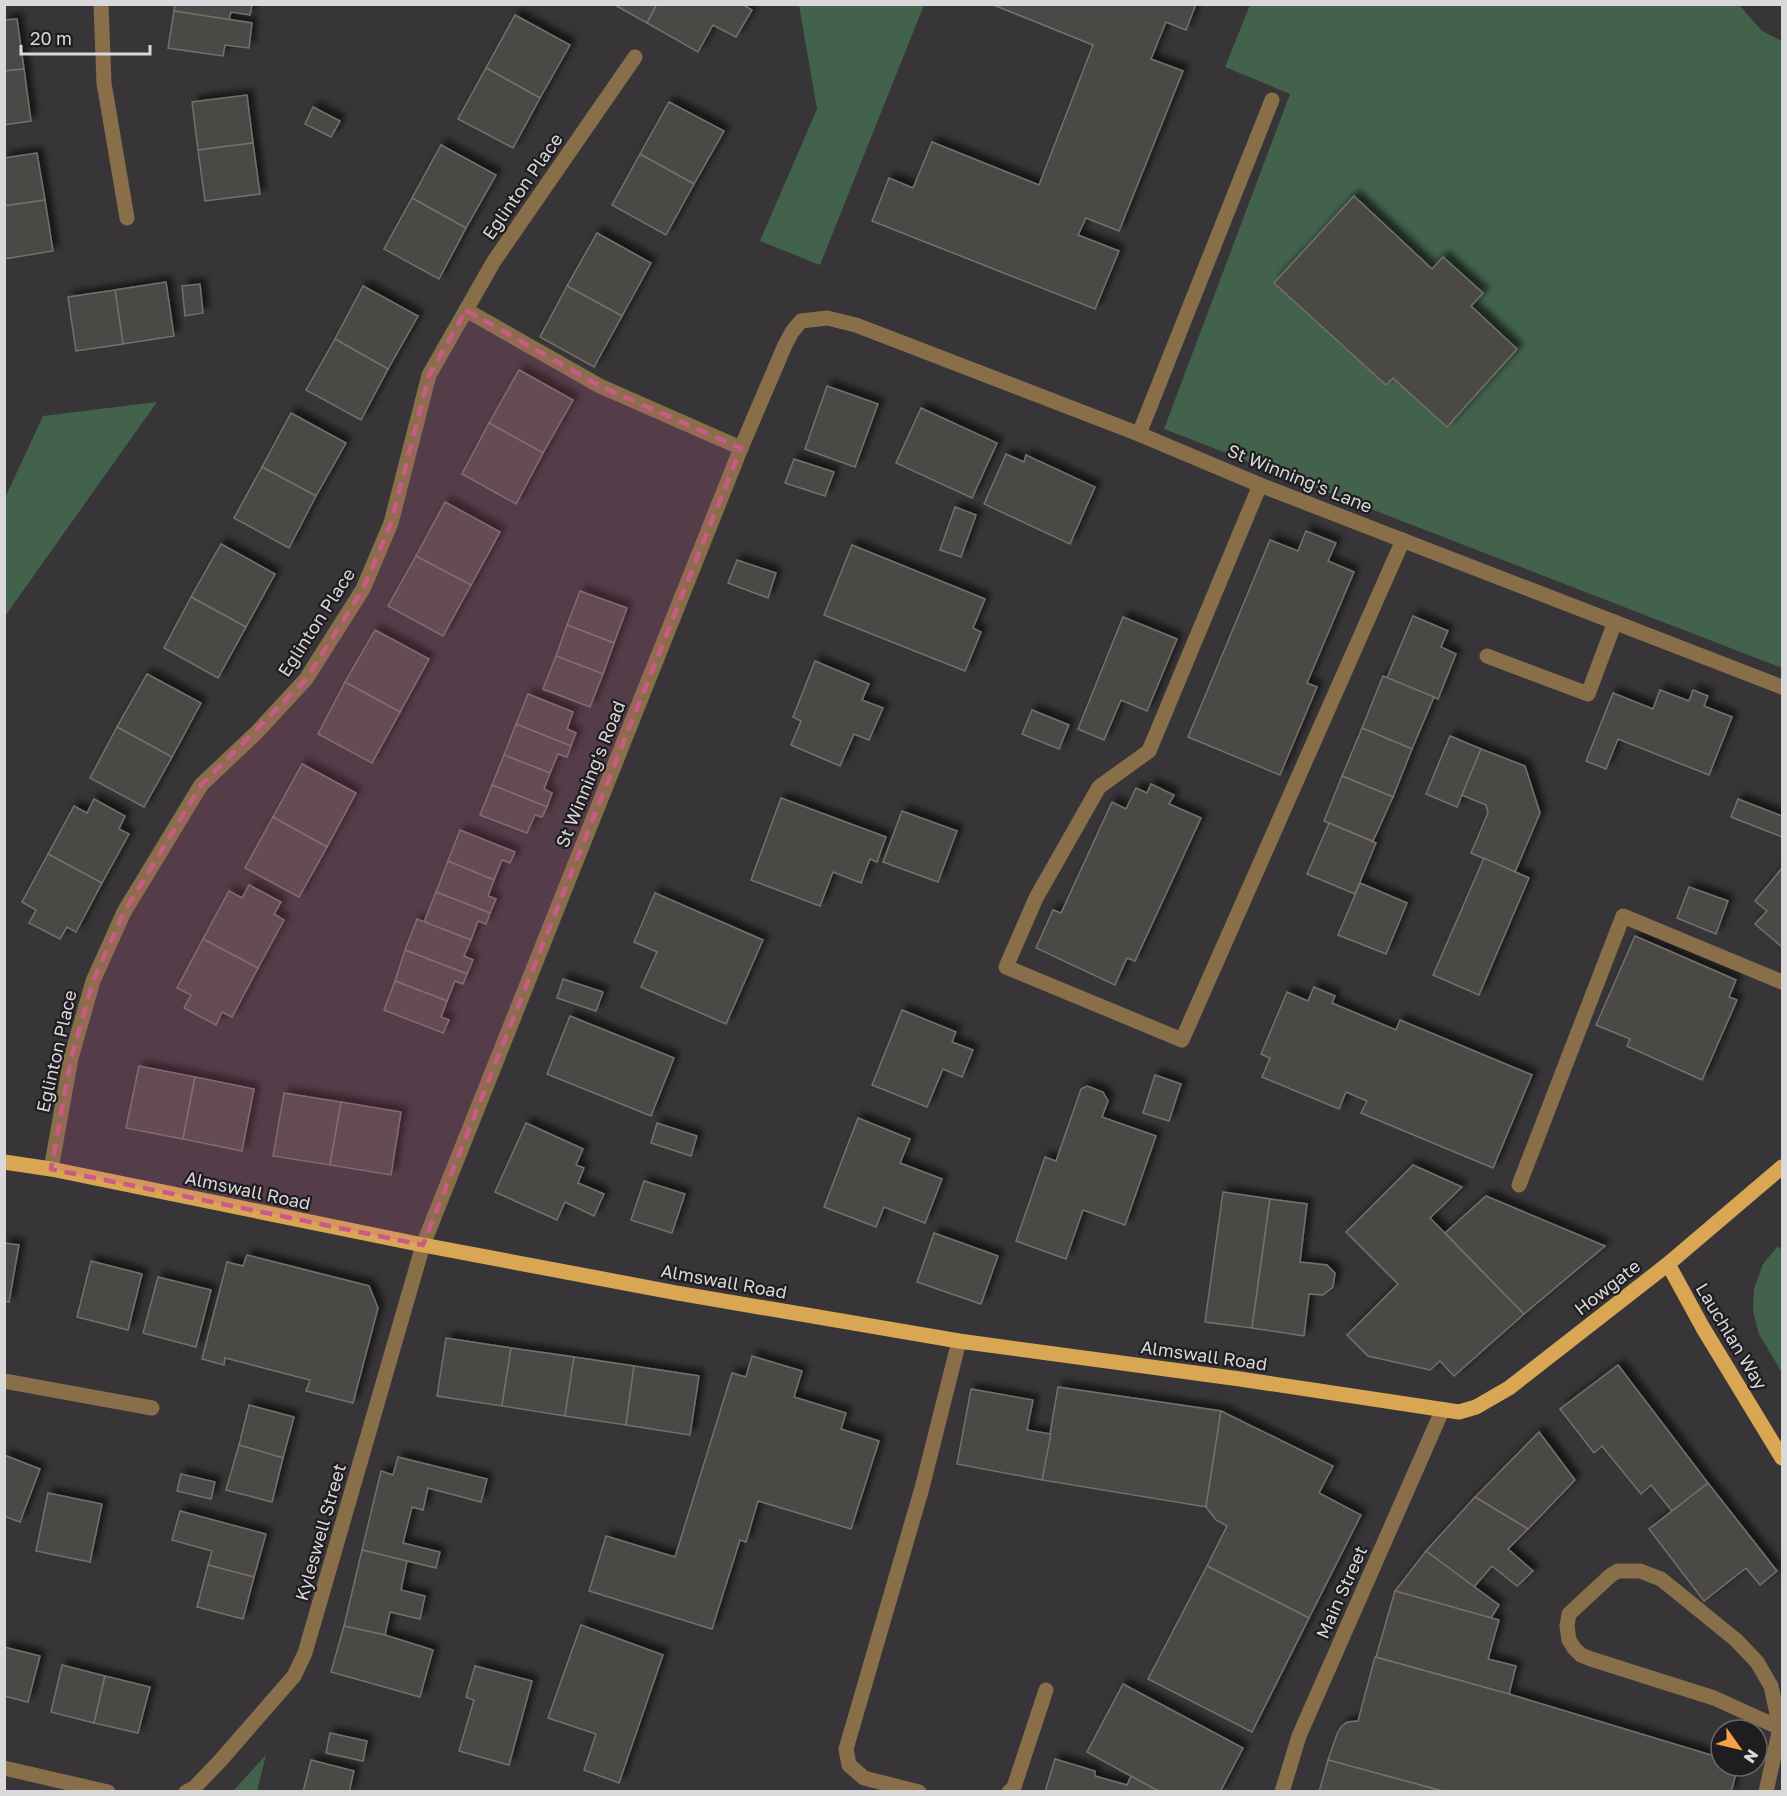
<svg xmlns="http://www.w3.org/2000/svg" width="1787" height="1796" viewBox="0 0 1787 1796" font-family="'Golos Text',sans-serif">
	<defs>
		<filter id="shadow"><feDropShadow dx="5.5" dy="-5.5" stdDeviation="3" flood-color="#0009"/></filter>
	</defs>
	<rect width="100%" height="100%" fill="#383539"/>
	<g fill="#42624c">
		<polygon points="799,5 924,5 820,265 760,241 817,109"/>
		<polygon points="1250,5 1739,5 1762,31 1782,41 1782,668 1164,429 1290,94 1225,67"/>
		<polygon points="157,402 5,616 5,498 43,416"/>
		<polygon points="1778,1246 1782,1251 1782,1373 1759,1334 1753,1311 1754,1289 1763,1264"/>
		<polygon points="266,1755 257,1791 233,1791"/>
	</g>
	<g fill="#4b4845" stroke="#74706c" stroke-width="1.5" filter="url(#shadow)">
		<polygon points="175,4 252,4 250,15 231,12 229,20 174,11"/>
		<polygon points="613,4 657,4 647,23"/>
		<polygon points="657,4 742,4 752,10 736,37 713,25 698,52 647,23"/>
		<polygon points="991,4 1196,4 1186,30 1166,22 1151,59 1183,71 1119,231 1086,218 1078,235 1119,251 1095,309 872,221 889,178 913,188 932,142 1039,185 1093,45"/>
		<polygon points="174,11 252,23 249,48 225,45 223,56 168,48"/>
		<polygon points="515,15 570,45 540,98 486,68"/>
		<polygon points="17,19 24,69 4,71 4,20"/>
		<polygon points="486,68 540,98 513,148 458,119"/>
		<polygon points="24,69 31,121 4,125 4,71"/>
		<polygon points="247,95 253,143 198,150 192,102"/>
		<polygon points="669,102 724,131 694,184 640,154"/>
		<polygon points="313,107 340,121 331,137 305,124"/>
		<polygon points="253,143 260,194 205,201 198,150"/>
		<polygon points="441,145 496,175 466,228 412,198"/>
		<polygon points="37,153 45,200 4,206 4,158"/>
		<polygon points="640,154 694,184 666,235 612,205"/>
		<polygon points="1354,196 1432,269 1443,257 1483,293 1471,306 1517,349 1447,427 1393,378 1386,385 1274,283"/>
		<polygon points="412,198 466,228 439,279 384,249"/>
		<polygon points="45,200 53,251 4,259 4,206"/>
		<polygon points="597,233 651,263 622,316 567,286"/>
		<polygon points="166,282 174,336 123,344 115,290"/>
		<polygon points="200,284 203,313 185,316 182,286"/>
		<polygon points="363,286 418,316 388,369 335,339"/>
		<polygon points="567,286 622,316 594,367 540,337"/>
		<polygon points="115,290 123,344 76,351 68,297"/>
		<polygon points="335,339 388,369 361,420 306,390"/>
		<polygon points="519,370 573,400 543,453 489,423"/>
		<polygon points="827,386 878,404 855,467 805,449"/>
		<polygon points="921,408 997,443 972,498 896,463"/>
		<polygon points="291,413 346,443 316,496 262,467"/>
		<polygon points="489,423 543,453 516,504 462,474"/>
		<polygon points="1006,454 1024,462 1026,455 1095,487 1070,544 984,504"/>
		<polygon points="794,459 834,472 825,496 785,483"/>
		<polygon points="262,467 316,496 289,548 234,518"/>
		<polygon points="445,502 500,532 471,585 416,556"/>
		<polygon points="955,507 976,515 961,557 940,550"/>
		<polygon points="1306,531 1336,543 1328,561 1354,572 1307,683 1317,687 1280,775 1188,737 1270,540 1298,551"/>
		<polygon points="221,544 275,574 246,627 191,597"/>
		<polygon points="852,545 985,599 973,628 981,632 965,671 824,615"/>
		<polygon points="416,556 471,585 443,636 388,606"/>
		<polygon points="737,560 776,573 768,598 728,583"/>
		<polygon points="580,591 627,608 614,643 567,625"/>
		<polygon points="191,597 246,627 218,678 164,648"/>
		<polygon points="1413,616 1448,631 1441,647 1456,654 1438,699 1387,678"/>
		<polygon points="1123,617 1177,639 1147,711 1121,700 1104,740 1078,729"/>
		<polygon points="567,625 614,643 603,674 556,656"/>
		<polygon points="375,630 429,659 400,712 345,682"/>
		<polygon points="556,656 603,674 590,707 543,689"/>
		<polygon points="815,661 869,684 862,700 883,708 869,740 854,734 840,766 791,745 801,721 793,717"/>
		<polygon points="147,674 201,703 172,757 117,727"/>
		<polygon points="1383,676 1434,697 1412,749 1362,728"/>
		<polygon points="345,682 400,712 372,763 318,734"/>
		<polygon points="1660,690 1689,701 1693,690 1708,696 1704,706 1732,717 1709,775 1618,739 1606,769 1586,761 1613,693 1653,709"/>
		<polygon points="528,694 573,712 567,729 576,733 571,746 516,724"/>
		<polygon points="1032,710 1069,725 1059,749 1022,734"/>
		<polygon points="516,724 571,746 567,757 558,754 550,773 504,755"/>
		<polygon points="117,727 172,757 144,807 90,778"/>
		<polygon points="1362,728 1412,749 1393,797 1342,776"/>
		<polygon points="1450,736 1481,749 1457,807 1426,794"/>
		<polygon points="1481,749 1525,766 1540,813 1515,872 1471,853 1488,813 1486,805 1462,795"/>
		<polygon points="504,755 550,773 544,789 552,793 547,807 492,785"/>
		<polygon points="302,764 356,793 327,847 273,817"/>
		<polygon points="1342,776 1393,797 1373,841 1324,821"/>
		<polygon points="1151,784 1174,795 1169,804 1201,818 1135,961 1127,958 1115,985 1036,948 1053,910 1061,913 1112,802 1126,809 1136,788 1147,793"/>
		<polygon points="492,785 547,807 542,817 535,815 527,833 480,815"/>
		<polygon points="781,798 886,837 877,862 870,859 861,883 833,872 820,906 751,880"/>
		<polygon points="94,799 125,816 119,829 129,834 102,883 48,854 74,806 87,813"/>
		<polygon points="1738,799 1782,816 1782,837 1731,817"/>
		<polygon points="902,811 957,831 938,882 883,862"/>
		<polygon points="273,817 327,847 299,897 245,868"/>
		<polygon points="1329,823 1376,843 1355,894 1307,874"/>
		<polygon points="460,830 515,852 510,863 502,860 494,880 448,861"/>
		<polygon points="48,854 102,883 76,932 67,927 60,939 29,923 36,910 22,902"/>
		<polygon points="1484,858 1529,878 1479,995 1433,975"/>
		<polygon points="448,861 494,880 488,896 496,899 490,913 436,892"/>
		<polygon points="1782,868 1782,947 1755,924 1767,911 1755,901"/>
		<polygon points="1360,883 1407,903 1386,954 1338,935"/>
		<polygon points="249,885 281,902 274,914 284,920 258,968 203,939 229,891 242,898"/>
		<polygon points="1689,887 1728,901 1716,934 1677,918"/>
		<polygon points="436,892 490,913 486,924 478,921 471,940 424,922"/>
		<polygon points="655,893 763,940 726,1024 641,987 657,952 634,942"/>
		<polygon points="417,919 471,940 464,956 473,960 467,974 405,950"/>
		<polygon points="1635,936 1736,980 1729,997 1737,1000 1702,1080 1627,1046 1630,1039 1596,1025"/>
		<polygon points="203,939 258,968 232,1017 222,1012 216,1025 184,1008 191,995 177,988"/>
		<polygon points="405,950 467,974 463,984 455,981 447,1001 395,981"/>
		<polygon points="563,979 603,992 596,1011 557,998"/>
		<polygon points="395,981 447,1001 441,1017 449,1020 443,1033 384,1010"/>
		<polygon points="1314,987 1335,996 1332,1003 1396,1030 1400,1020 1532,1075 1493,1168 1361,1113 1367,1101 1346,1092 1339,1109 1262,1077 1270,1058 1261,1054 1287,992 1308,1001"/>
		<polygon points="902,1010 956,1032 952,1042 973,1050 962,1077 943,1069 927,1107 872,1085"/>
		<polygon points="570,1016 674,1058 651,1116 547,1074"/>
		<polygon points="139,1066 195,1077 183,1139 126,1128"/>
		<polygon points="1155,1075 1181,1084 1169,1121 1143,1113"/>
		<polygon points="195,1077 254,1089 242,1151 183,1139"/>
		<polygon points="1087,1086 1103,1092 1108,1101 1102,1117 1156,1136 1125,1225 1083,1210 1066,1259 1016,1241 1045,1157 1056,1161 1081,1089"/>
		<polygon points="284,1093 341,1102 330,1165 273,1156"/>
		<polygon points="341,1102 401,1112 391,1175 330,1165"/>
		<polygon points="858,1118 910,1139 900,1163 942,1179 925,1223 884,1207 876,1227 824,1207"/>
		<polygon points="526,1123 583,1149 576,1165 584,1168 578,1183 604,1194 594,1216 565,1202 557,1220 495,1192"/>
		<polygon points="657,1123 697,1136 691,1156 651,1143"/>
		<polygon points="1413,1165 1462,1187 1430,1218 1524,1314 1454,1376 1440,1361 1430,1370 1368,1356 1347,1335 1398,1284 1346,1232"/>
		<polygon points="644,1181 685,1194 672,1233 631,1220"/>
		<polygon points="1223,1192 1270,1199 1252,1328 1205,1322"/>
		<polygon points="1486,1196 1605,1246 1524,1314 1445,1233"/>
		<polygon points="1270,1199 1307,1204 1300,1262 1327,1265 1335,1273 1333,1287 1323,1295 1309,1294 1304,1336 1252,1328"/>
		<polygon points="934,1233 998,1256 981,1304 917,1282"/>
		<polygon points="4,1243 19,1245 9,1302 4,1301"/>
		<polygon points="247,1255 369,1286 378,1308 353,1403 306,1391 310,1380 225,1358 224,1365 202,1359 227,1262 243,1266"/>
		<polygon points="91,1261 142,1274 128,1330 77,1317"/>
		<polygon points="158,1277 211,1290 196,1347 143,1333"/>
		<polygon points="446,1338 511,1348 502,1406 437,1396"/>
		<polygon points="511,1348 574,1357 565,1416 502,1406"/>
		<polygon points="752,1356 802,1371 794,1397 846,1413 841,1429 879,1441 851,1529 758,1501 746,1542 740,1540 712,1629 589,1591 606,1536 675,1557 732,1373 746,1377"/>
		<polygon points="574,1357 634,1366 626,1425 565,1416"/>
		<polygon points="1618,1365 1708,1483 1672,1511 1651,1485 1641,1494 1602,1446 1594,1453 1560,1409"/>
		<polygon points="634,1366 699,1376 690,1435 626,1425"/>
		<polygon points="1058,1387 1221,1411 1206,1507 1042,1480"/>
		<polygon points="971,1389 1033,1400 1027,1430 1051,1434 1042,1480 957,1464"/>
		<polygon points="249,1405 294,1417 283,1458 239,1445"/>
		<polygon points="1221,1411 1333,1466 1319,1493 1361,1515 1309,1618 1207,1566 1227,1526 1216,1520 1206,1507"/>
		<polygon points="1539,1432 1575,1480 1528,1529 1475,1497"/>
		<polygon points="239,1445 283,1458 272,1502 226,1490"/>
		<polygon points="4,1455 40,1469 20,1522 4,1516"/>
		<polygon points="398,1457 487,1479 481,1502 428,1488 423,1510 412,1507 403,1543 440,1552 436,1568 362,1550 381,1471 393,1475"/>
		<polygon points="181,1474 215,1482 211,1499 177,1491"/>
		<polygon points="1708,1483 1777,1571 1760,1585 1746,1568 1704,1601 1649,1529"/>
		<polygon points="48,1493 102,1504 90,1562 36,1551"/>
		<polygon points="1475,1497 1528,1529 1508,1549 1533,1571 1517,1586 1492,1566 1474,1587 1426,1551"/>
		<polygon points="180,1511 266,1534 254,1577 208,1565 212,1551 172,1540"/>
		<polygon points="362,1550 407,1561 401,1590 425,1596 420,1619 390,1612 385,1635 344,1626"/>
		<polygon points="1426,1551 1499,1605 1491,1618 1395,1591"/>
		<polygon points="208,1565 254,1577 243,1619 197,1607"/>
		<polygon points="1207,1566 1309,1618 1252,1732 1148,1679"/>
		<polygon points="1395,1591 1499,1620 1488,1659 1516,1666 1509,1694 1376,1657"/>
		<polygon points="581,1625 663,1655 619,1783 584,1770 596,1734 548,1718"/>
		<polygon points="344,1626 385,1635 433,1650 420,1697 331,1672"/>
		<polygon points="4,1647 40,1656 28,1702 4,1696"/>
		<polygon points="1375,1657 1509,1694 1721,1758 1721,1766 1738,1766 1731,1792 1446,1792 1328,1760 1337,1734 1341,1727 1347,1722 1358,1721"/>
		<polygon points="62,1665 105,1676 94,1723 51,1712"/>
		<polygon points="475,1666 532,1681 509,1765 459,1751 474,1700 466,1697"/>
		<polygon points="105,1676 150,1687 138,1733 94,1723"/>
		<polygon points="1123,1684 1243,1748 1220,1792 1160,1792 1087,1752"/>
		<polygon points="330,1733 367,1741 363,1761 326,1753"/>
		<polygon points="1055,1759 1095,1771 1095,1776 1127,1785 1131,1776 1160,1792 1045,1792"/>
		<polygon points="311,1760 354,1771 349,1792 303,1792"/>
		<polygon points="1328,1760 1446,1792 1319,1792"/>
	</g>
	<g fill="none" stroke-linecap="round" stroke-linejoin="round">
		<g stroke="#886f49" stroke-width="15">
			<polyline points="101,4 104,83 127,218"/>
			<polyline points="466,310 600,386 741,448"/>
			<polyline points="1139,434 1272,100"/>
			<polyline points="1260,485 1149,751 1099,787 1036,898 1006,967 1182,1040 1403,540"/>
			<polyline points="1487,656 1588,694 1615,622"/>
			<polyline points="51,1169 71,1058 93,981 124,912 201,785 257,732 306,679 363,589 391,523 429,375 494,261 635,57"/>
			<polyline points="1519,1185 1623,916 1782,982"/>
			<polyline points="4,1381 152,1408"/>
			<polyline points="4,1768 108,1792"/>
			<polyline points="186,1792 194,1788 220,1761 294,1676 305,1653 423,1245 741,448 785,345 792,332 801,321 827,318 856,325 1139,434 1260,485 1782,687"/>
			<polyline points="919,1792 864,1778 849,1765 846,1749 922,1488 959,1341"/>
			<polyline points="1009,1792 1014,1787 1046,1690"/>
			<polyline points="1282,1792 1299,1736 1442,1411"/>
			<polyline points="1766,1792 1780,1728 1771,1686 1757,1662 1736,1640 1661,1579 1640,1571 1618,1571 1611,1575 1569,1614 1567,1626 1569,1640 1574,1648 1581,1655 1591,1659 1714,1698 1780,1728"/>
		</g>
		<g stroke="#d9a653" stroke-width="15">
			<polyline points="4,1162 51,1169 423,1245 677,1293 959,1341 1240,1379 1459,1412 1476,1407 1509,1388 1668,1264 1782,1167"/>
			<polyline points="1668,1264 1703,1328 1782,1458"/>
		</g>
	</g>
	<path fill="#ca5b87" fill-opacity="0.2" stroke="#ca5b87" stroke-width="4.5" stroke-dasharray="12 8" stroke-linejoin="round" d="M466,310L600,386L741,448L423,1245L51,1169L71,1058L93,981L124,912L201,785L306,679L363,589L391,523L429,375Z"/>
	<g text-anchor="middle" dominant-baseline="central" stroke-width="4.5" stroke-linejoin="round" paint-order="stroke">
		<g font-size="18" fill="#d9d8da" stroke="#1f1d1f">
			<text transform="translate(522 186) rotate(-55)">Eglinton Place</text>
			<text transform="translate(1300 478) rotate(22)">St Winning's Lane</text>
			<text transform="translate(316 622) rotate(-57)">Eglinton Place</text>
			<text transform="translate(590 774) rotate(-68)">St Winning's Road</text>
			<text transform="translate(56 1051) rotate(-77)">Eglinton Place</text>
			<text transform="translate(248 1190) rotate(12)">Almswall Road</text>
			<text transform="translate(724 1281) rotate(10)">Almswall Road</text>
			<text transform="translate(1607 1287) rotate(-38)">Howgate</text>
			<text transform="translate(1732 1336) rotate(59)">Lauchlan Way</text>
			<text transform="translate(1204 1355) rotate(8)">Almswall Road</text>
			<text transform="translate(320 1532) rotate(-74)">Kyleswell Street</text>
			<text transform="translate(1341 1592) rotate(-66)">Main Street</text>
		</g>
	</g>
	<rect width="1787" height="1796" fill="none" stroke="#d9d8da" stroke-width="12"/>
	<g transform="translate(1739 1748) rotate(124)"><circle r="28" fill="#1f1d1f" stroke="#69686a" stroke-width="1.5"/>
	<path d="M0-4.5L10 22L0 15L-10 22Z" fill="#f7a248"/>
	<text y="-9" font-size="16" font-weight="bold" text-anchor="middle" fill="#d9d8da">N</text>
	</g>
	<path d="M21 45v9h129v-9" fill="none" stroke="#d9d8da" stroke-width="3"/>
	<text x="30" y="45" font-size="18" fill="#d9d8da" stroke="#1f1d1f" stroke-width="4.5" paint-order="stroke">20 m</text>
</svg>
